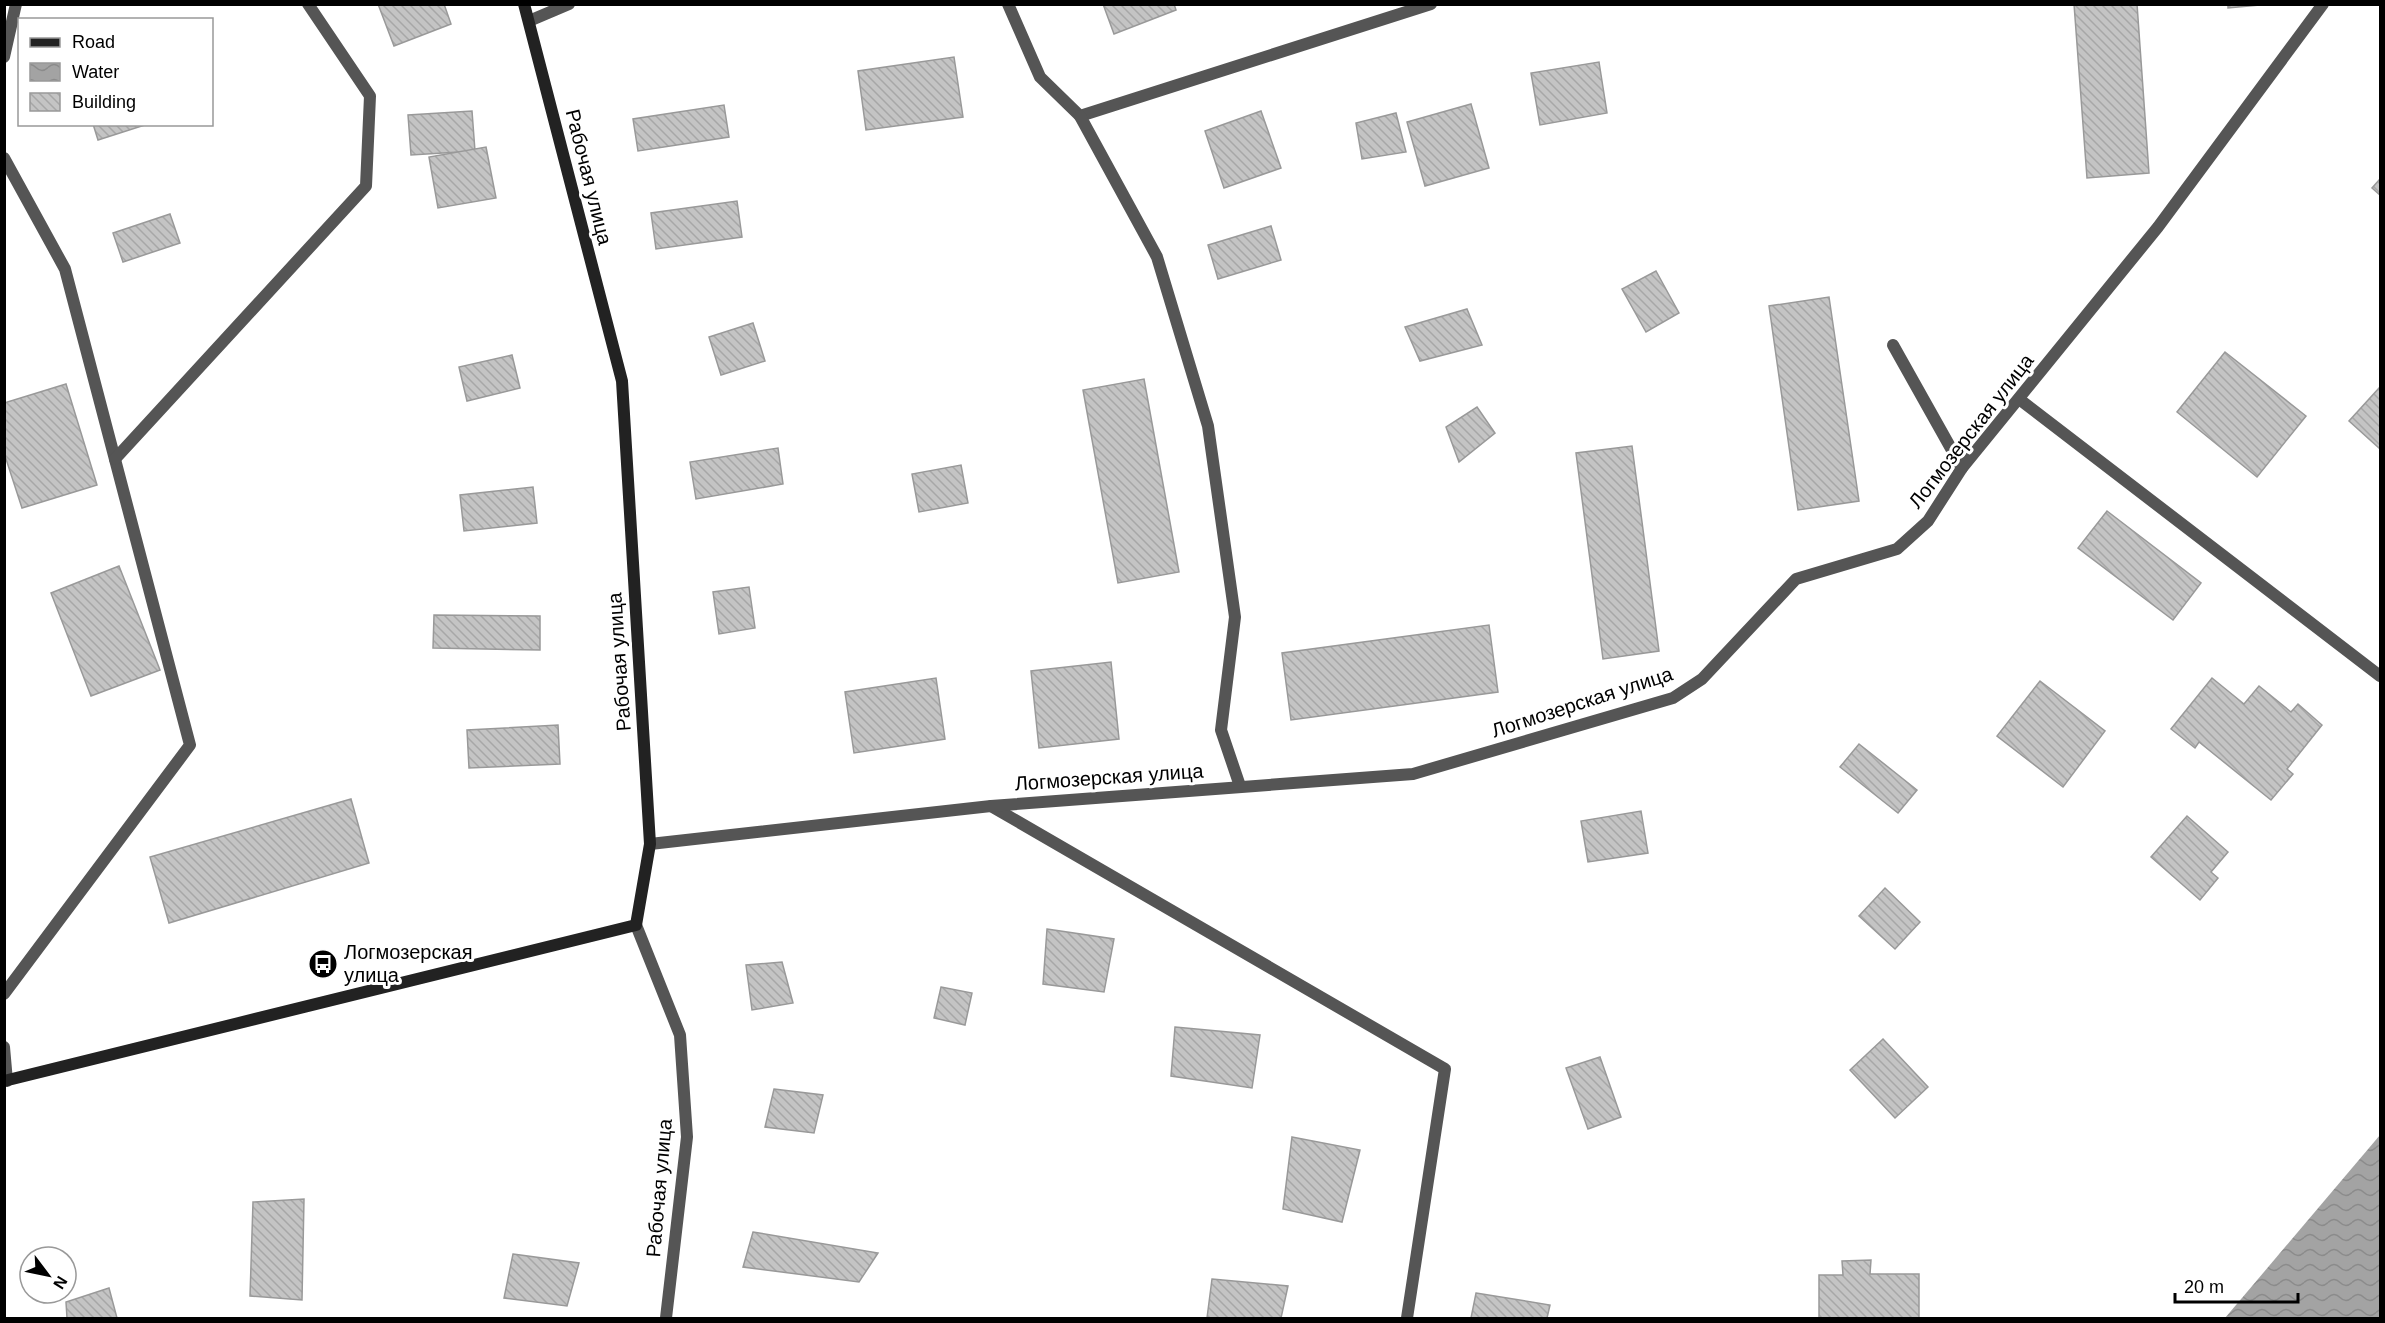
<svg xmlns="http://www.w3.org/2000/svg" width="2385" height="1323" viewBox="0 0 2385 1323" font-family="Helvetica,sans-serif">
	<defs>
		<pattern id="water-waves" width="16" height="10" patternUnits="userSpaceOnUse" patternTransform="scale(1.5)"><rect width="16" height="10" fill="#a3a3a3"/><path d="M0 5q4-4 8 0t8 0" fill="none" stroke="#8b8b8b"/></pattern>
		<pattern id="building-back-hatch" width="6" height="6" patternUnits="userSpaceOnUse" patternTransform="scale(1.5)"><rect width="6" height="6" fill="#c4c4c4"/><path d="M-1 5l2 2M0 0l6 6M5-1l2 2" fill="none" stroke="#a7a7a7"/></pattern>
	</defs>
	<rect width="100%" height="100%" fill="#fff"/>
	<polygon fill="url(#water-waves)" points="2380,1135 2380,1318 2225,1318"/>
	<g fill="url(#building-back-hatch)" stroke="#999" stroke-width="1.5">
		<polygon points="378,4 444,4 451,24 394,46"/>
		<polygon points="1103,4 1174,4 1176,10 1114,34"/>
		<polygon points="2074,4 2137,4 2149,173 2087,178"/>
		<polygon points="2228,4 2271,4 2228,8"/>
		<polygon points="954,57 963,117 866,130 858,71"/>
		<polygon points="1599,62 1607,113 1540,125 1531,73"/>
		<polygon points="1471,104 1489,168 1425,186 1407,122"/>
		<polygon points="724,105 729,137 638,151 633,119"/>
		<polygon points="472,111 475,151 411,155 408,115"/>
		<polygon points="1261,111 1281,168 1224,188 1205,131"/>
		<polygon points="1396,113 1406,152 1362,159 1356,123"/>
		<polygon points="93,124 145,124 145,125 98,140"/>
		<polygon points="486,147 496,198 438,208 429,157"/>
		<polygon points="2380,179 2380,195 2372,188"/>
		<polygon points="737,201 742,237 656,249 651,213"/>
		<polygon points="170,214 180,243 123,262 113,233"/>
		<polygon points="1271,226 1281,260 1218,279 1208,245"/>
		<polygon points="1656,271 1679,313 1646,332 1622,289"/>
		<polygon points="1829,297 1859,501 1798,510 1769,306"/>
		<polygon points="1467,309 1482,345 1420,361 1405,327"/>
		<polygon points="753,323 765,361 721,375 709,337"/>
		<polygon points="2225,352 2306,416 2257,477 2177,412"/>
		<polygon points="512,355 520,388 467,401 459,367"/>
		<polygon points="1144,379 1179,572 1118,583 1083,390"/>
		<polygon points="66,384 97,485 22,508 4,453 4,403"/>
		<polygon points="2380,387 2380,446 2379,448 2349,421"/>
		<polygon points="1477,407 1495,433 1459,462 1446,427"/>
		<polygon points="1632,446 1659,651 1603,659 1576,453"/>
		<polygon points="778,448 783,484 696,499 690,462"/>
		<polygon points="961,465 968,503 919,512 912,474"/>
		<polygon points="533,487 537,523 464,531 460,495"/>
		<polygon points="2107,511 2201,583 2173,620 2078,548"/>
		<polygon points="119,566 160,670 91,696 51,593"/>
		<polygon points="749,587 755,628 719,634 713,592"/>
		<polygon points="434,615 540,616 540,650 433,648"/>
		<polygon points="1489,625 1498,692 1291,720 1282,653"/>
		<polygon points="1111,662 1119,739 1039,748 1031,671"/>
		<polygon points="936,678 945,739 854,753 845,692"/>
		<polygon points="2212,678 2244,704 2259,686 2291,712 2298,704 2322,725 2287,769 2293,774 2271,800 2199,742 2195,748 2171,729"/>
		<polygon points="2040,681 2105,731 2063,787 1997,736"/>
		<polygon points="558,725 560,764 469,768 467,730"/>
		<polygon points="1859,744 1917,790 1898,813 1840,767"/>
		<polygon points="351,799 369,863 169,923 150,857"/>
		<polygon points="1641,811 1648,853 1588,862 1581,821"/>
		<polygon points="2187,816 2228,852 2211,872 2218,878 2200,900 2151,857"/>
		<polygon points="1885,888 1920,922 1895,949 1859,916"/>
		<polygon points="1047,929 1114,939 1104,992 1043,984"/>
		<polygon points="782,962 793,1003 752,1010 746,965"/>
		<polygon points="941,987 972,993 965,1025 934,1018"/>
		<polygon points="1175,1027 1260,1035 1252,1088 1171,1076"/>
		<polygon points="1883,1039 1928,1087 1895,1118 1850,1070"/>
		<polygon points="1600,1057 1621,1117 1588,1129 1566,1068"/>
		<polygon points="774,1089 823,1095 814,1133 765,1127"/>
		<polygon points="1292,1137 1360,1150 1342,1222 1283,1209"/>
		<polygon points="304,1199 302,1300 250,1296 253,1202"/>
		<polygon points="753,1232 878,1253 859,1282 743,1267"/>
		<polygon points="513,1254 579,1263 567,1306 504,1298"/>
		<polygon points="1871,1260 1870,1274 1919,1274 1919,1318 1819,1318 1819,1275 1843,1275 1842,1261"/>
		<polygon points="1212,1279 1288,1286 1281,1318 1207,1318"/>
		<polygon points="109,1288 117,1318 67,1318 66,1302"/>
		<polygon points="1476,1293 1550,1305 1547,1318 1471,1318"/>
	</g>
	<g fill="none" stroke-linecap="round" stroke-linejoin="round">
		<g stroke="#555" stroke-width="12">
			<polyline points="1008,4 1040,77 1080,116 1431,4"/>
			<polyline points="529,21 569,4"/>
			<polyline points="4,57 16,4"/>
			<polyline points="1080,116 1157,257 1208,426 1235,617 1221,730 1240,786"/>
			<polyline points="4,158 65,269 190,745 4,994"/>
			<polyline points="1893,345 1962,468"/>
			<polyline points="2019,399 2380,676"/>
			<polyline points="115,459 366,186 370,96 308,4"/>
			<polyline points="4,1047 7,1081"/>
		</g>
		<g stroke="#555" stroke-width="12">
			<polyline points="991,806 1445,1069 1407,1318"/>
			<polyline points="650,844 991,806 1413,774 1673,698 1702,679 1796,579 1897,549 1928,521 1962,468 2158,227 2323,4"/>
			<polyline points="636,925 680,1035 687,1137 666,1318"/>
		</g>
		<polyline stroke="#222" stroke-width="12" points="4,1081 636,925 650,844 622,381 524,4"/>
	</g>
	<defs>
		<g id="bus-disc" transform="scale(1.5)"><circle r="9.5" fill="#000" stroke="#fff"/><path d="M-5-6H5V4H4V6H2V4H-2V6H-4V4H-5ZM-3.5-4V0h7V-4ZM-3.5 1.2v1.5H-2V1.2ZM2 1.2v1.5H3.5V1.2Z" fill="#fff"/></g>
	</defs>
	<g fill-rule="evenodd">
		<use href="#bus-disc" x="323" y="964"/>
	</g>
	<g text-anchor="middle" dominant-baseline="central" stroke-width="6" stroke-linejoin="round" paint-order="stroke">
		<g font-size="20" fill="#000" stroke="#fff">
			<text transform="translate(589 177) rotate(76)">Рабочая улица</text>
			<text transform="translate(1971 431) rotate(-52)">Логмозерская улица</text>
			<text transform="translate(619 662) rotate(-94)">Рабочая улица</text>
			<text transform="translate(1582 702) rotate(-18)">Логмозерская улица</text>
			<text transform="translate(1109 777) rotate(-4)">Логмозерская улица</text>
			<text transform="translate(659 1188) rotate(-85)">Рабочая улица</text>
		</g>
		<g font-size="20" fill="#000" stroke="#fff" text-anchor="start">
			<text x="344" y="952">Логмозерская<tspan x="344" dy="23">улица</tspan></text>
		</g>
	</g>
	<rect width="2385" height="1323" fill="none" stroke="#000000" stroke-width="12"/>
	<rect x="18" y="18" width="195" height="108" fill="#ffffff" stroke="#999999" stroke-width="1.5"/>
	<rect x="30" y="38" width="30" height="9" fill="#222222" stroke="#999999" stroke-width="1.5"/>
	<text x="72" y="48" font-size="18" fill="#000000">Road</text>
	<rect x="30" y="63" width="30" height="18" fill="url(#water-waves)" stroke="#999999" stroke-width="1.5"/>
	<text x="72" y="78" font-size="18" fill="#000000">Water</text>
	<rect x="30" y="93" width="30" height="18" fill="url(#building-back-hatch)" stroke="#999999" stroke-width="1.5"/>
	<text x="72" y="108" font-size="18" fill="#000000">Building</text>
	<g transform="translate(48 1275) rotate(122)"><circle r="28" fill="#ffffff" stroke="#999999" stroke-width="1.5"/>
	<path d="M0-4.5L10 22L0 15L-10 22Z" fill="#000000"/>
	<text y="-9" font-size="16" font-weight="bold" text-anchor="middle" fill="#000000">N</text>
	</g>
	<path d="M2175 1293v9h123v-9" fill="none" stroke="#000000" stroke-width="3"/>
	<text x="2184" y="1293" font-size="18" fill="#000000" stroke="#ffffff" stroke-width="4.5" paint-order="stroke">20 m</text>
</svg>
